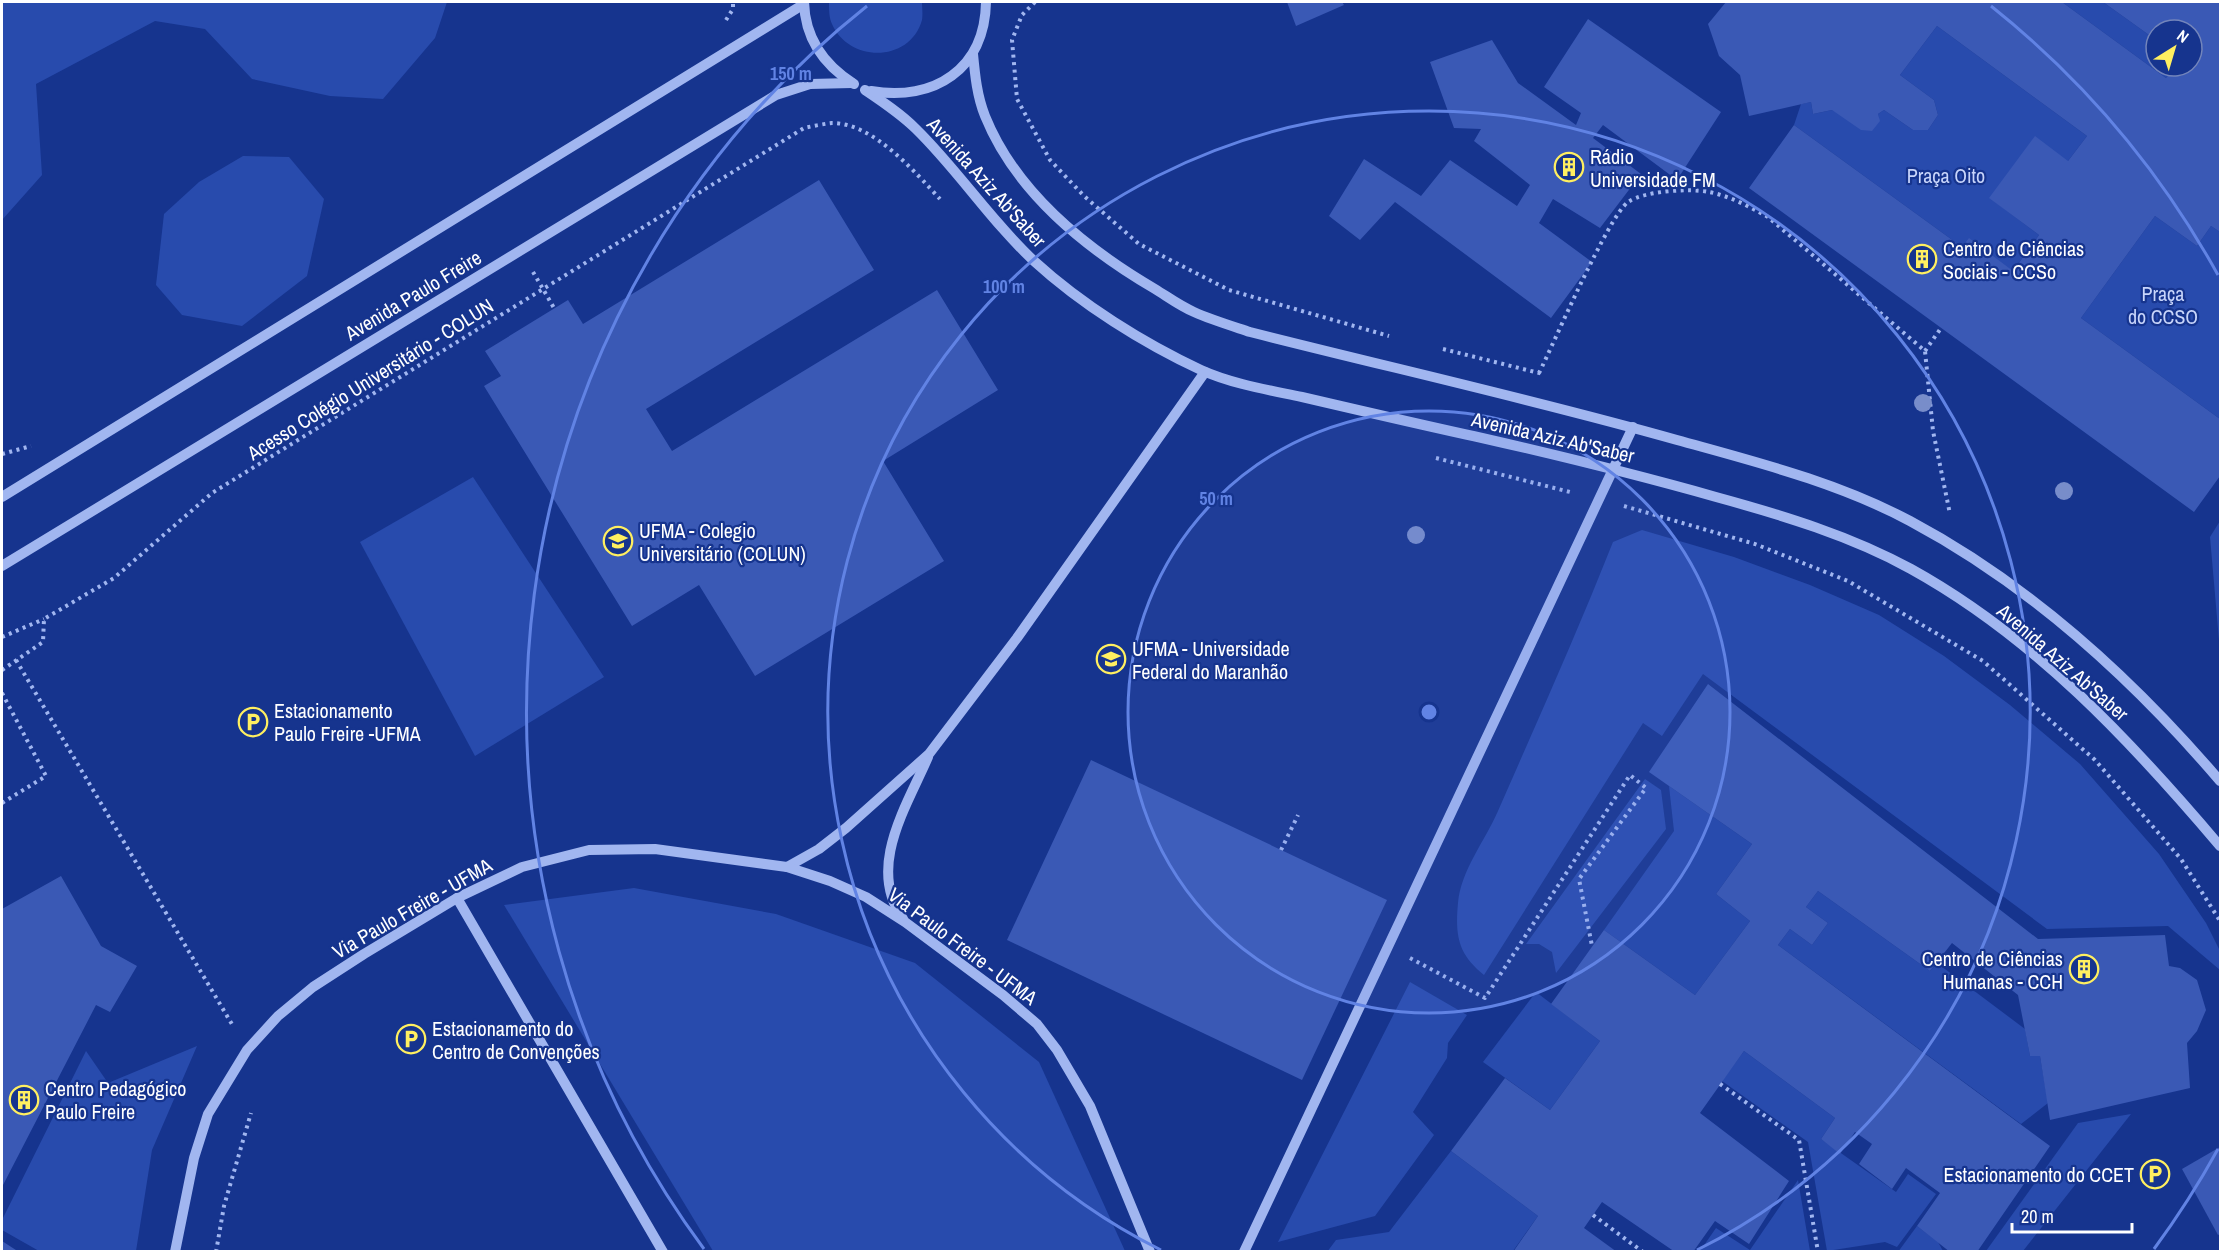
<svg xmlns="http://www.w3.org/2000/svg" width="2222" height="1253" viewBox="0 0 2222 1253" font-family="'Archivo Narrow',sans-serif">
	<rect width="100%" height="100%" fill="#16348e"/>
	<g fill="#284bad">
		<polygon points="2,2 447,2 435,38 383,99 330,96 252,79 205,29 155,21 36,84 42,175 2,220"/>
		<path d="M829,2H922C922,7 923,15 922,20C910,63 849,63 832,24C829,18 829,9 829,2Z"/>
		<polygon points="2062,2 2103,2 2156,40 2156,66 2175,66 2166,78"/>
		<polygon points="1937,26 2087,136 2068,161 1990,198 2039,235 2013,271 1962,247 1794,125 1801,104 1811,102 1813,114 1832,110 1879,121 1878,114 1884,110 1913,130 1928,130 1938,115 1934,100 1900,75"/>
		<polygon points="243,156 289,157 324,199 307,276 242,326 182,315 156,285 164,214 199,182"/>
		<polygon points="2155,216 2197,246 2211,226 2220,232 2220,419 2081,318"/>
		<polygon points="473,477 604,677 475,756 360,542"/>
		<polygon points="2220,521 2220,652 2210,537"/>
		<path d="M1642,530L1734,557L1810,585L1879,615L1944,656L2010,705L2080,764L2159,854L2206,923L2220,951V970L2168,926L2047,929L1703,674L1662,736L1643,723L1484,975C1458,954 1455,936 1458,903C1461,870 1485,841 1498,811C1537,722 1577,633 1613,542Z"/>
		<polygon points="1645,779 1661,790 1666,829 1556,973 1552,952 1539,944 1526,944"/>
		<polygon points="1669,786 1752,844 1716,894 1750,921 1695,995 1604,930 1674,831"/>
		<polygon points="634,888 776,914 915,963 1039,1062 1125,1251 713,1251 504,905"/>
		<polygon points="1818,891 1930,971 1937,963 2025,1029 2030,1056 2040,1056 2048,1103 2021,1124 1778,945 1790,929 1812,945 1828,923 1806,907"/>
		<polygon points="1410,982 1467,1015 1448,1043 1447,1058 1413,1112 1434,1135 1375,1216 1278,1242"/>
		<polygon points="1536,992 1600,1041 1550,1110 1483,1062"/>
		<polygon points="197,1046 152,1150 136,1251 39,1251 2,1230 2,1220 86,1051 108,1083"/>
		<polygon points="1744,1051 1835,1118 1821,1139 1896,1192 1908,1174 1936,1194 1897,1247 1885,1242 1827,1251 1808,1142 1722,1081"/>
		<polygon points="2131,1114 2023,1251 1986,1251 2078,1123"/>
		<polygon points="1451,1151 1538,1216 1513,1251 1327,1252 1336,1240 1389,1232"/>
		<polygon points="1798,1180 1810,1251 1700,1251 1716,1228 1750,1250"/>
		<polygon points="1917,1226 1938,1242 1943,1251 1898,1252"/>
	</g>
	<g fill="#3a59b5">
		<polygon points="1287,2 1342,2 1344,5 1296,26"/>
		<polygon points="1726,2 2062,2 2166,78 2175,66 2192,66 2192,30 2156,30 2156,40 2103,2 2220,2 2220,232 2211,226 2197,246 2155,216 2081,318 2220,419 2220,476 2194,512 1749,188 1794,125 1962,247 1969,238 2013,271 2039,235 1989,198 2035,136 2068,161 2087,136 1937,26 1900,75 1934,100 1938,115 1928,130 1913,130 1884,110 1878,114 1880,121 1872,131 1861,130 1832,110 1813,114 1811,102 1749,116 1740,75 1719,56 1708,24"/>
		<polygon points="1588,19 1721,112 1677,180 1603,125 1593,138 1641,174 1600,228 1553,199 1539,223 1592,262 1551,318 1395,202 1360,240 1329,216 1364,159 1421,196 1450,160 1517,206 1530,185 1474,141 1481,129 1454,128 1430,62 1492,40 1518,83 1576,125 1581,113 1544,87"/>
		<polygon points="819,180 874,270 646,409 672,451 937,290 998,390 883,461 944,561 755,676 699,585 632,626 484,386 501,376 485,351 568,300 583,324"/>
		<polygon points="1708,684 2038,939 2165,935 2169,966 2180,968 2197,980 2206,1010 2197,1031 2187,1043 2190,1088 2050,1120 2040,1056 2030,1056 2018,995 1952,943 1930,971 1818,891 1806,907 1828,923 1812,945 1790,929 1778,945 2050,1146 1977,1252 1950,1252 1917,1226 1940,1193 1906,1168 1892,1189 1859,1164 1872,1144 1855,1132 1840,1154 1821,1139 1835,1118 1744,1051 1700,1113 1789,1181 1749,1244 1715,1221 1693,1252 1675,1252 1602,1202 1584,1228 1617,1252 1513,1252 1538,1216 1451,1151 1505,1078 1550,1110 1600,1041 1551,1004 1604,930 1695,995 1750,921 1716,894 1752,844 1649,772"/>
		<polygon points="1091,760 1387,900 1302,1080 1007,940"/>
		<polygon points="61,876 101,946 137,966 110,1012 96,1005 2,1187 2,909"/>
		<polygon points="2220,1147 2220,1234 2218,1235 2182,1169"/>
		<polygon points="2,1241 19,1252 2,1252"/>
	</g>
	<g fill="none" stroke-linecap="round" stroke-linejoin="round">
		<g stroke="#a1b6f0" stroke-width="4" stroke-dasharray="3 4.5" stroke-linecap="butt">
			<polyline points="1035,2 1022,15 1012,40 1017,99 1050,160 1084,196 1139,244 1229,290 1389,336"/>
			<polyline points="726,20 733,9 733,2"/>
			<path d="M533,272L543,289L804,128C813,126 823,124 832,123C873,123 914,171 940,199"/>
			<polyline points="1443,349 1543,374"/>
			<polyline points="1925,351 1941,328"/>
			<path d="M1539,373C1554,343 1608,217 1628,202C1644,191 1690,188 1709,192C1730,196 1750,207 1768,217L1925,351L1933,431L1950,514"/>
			<polyline points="2,454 31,446"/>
			<polyline points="1436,458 1574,493"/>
			<polyline points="1624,506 1755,544 1848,581 1983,661 2095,760 2181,859 2220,921"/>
			<polyline points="2,637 44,619"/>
			<polyline points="16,660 233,1026"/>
			<polyline points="2,670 43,642 44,619 114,578 212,493 543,289 554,308"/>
			<polyline points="2,693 46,776 2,803"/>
			<polyline points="1281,850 1298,815"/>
			<polyline points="1410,958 1485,998 1630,775 1646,788 1579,879 1592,946"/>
			<polyline points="1720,1084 1799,1140 1818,1252"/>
			<polyline points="1593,1215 1643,1252"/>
			<polyline points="216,1252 224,1206 251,1113"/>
		</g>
		<g stroke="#a1b6f0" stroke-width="10">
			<path d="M804,2C805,38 824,65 854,84"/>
			<path d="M973,54C975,75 977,96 985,116C1016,193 1085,248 1155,289C1168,297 1180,306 1194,312C1212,320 1232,326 1250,332C1392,368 1536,400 1677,440C1756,462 1837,482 1910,521C2030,585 2133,679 2220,781"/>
			<path d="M865,90C883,102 901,114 916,129C958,170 990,220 1034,261C1081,304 1143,343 1201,370C1232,384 1269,390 1302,397C1362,411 1422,425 1482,438C1561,456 1638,475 1716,497C1782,515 1851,536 1911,569C2034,637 2131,741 2220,846"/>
			<path d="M871,91C934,102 985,69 986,2"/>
			<polyline points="2,497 804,4"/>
			<polyline points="2,566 776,95 810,84 852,83"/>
			<polyline points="787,867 819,849 846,828 929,754 1017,638 1205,372"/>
			<polyline points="457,898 663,1252"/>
			<path d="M903,919C866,867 907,806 928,757"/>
			<polyline points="175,1252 194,1158 208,1114 247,1050 278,1016 313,987 364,954 457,898 522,867 589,850 655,849 787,867 830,881 866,897 905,922 1003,995 1037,1024 1057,1050 1090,1106 1150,1252"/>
			<polyline points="1244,1252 1633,427"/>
		</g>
	</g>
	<g fill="#788dca">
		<circle cx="1923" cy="403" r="9"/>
		<circle cx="2064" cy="491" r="9"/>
		<circle cx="1416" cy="535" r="9"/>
	</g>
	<circle cx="1429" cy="712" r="301" fill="#6183e4" fill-opacity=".12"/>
	<g fill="none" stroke="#6183e4" stroke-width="3">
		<circle cx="1429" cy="712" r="301"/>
		<path d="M1161 1250A601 601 0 1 1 1697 1250"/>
		<path d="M2218 1149A902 902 0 0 1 2154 1249M704 1249A902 902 0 0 1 867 6M1991 6A902 902 0 0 1 2218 275"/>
	</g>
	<defs>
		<g id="building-ring" transform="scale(1.5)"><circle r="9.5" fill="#16348e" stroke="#ffef60" stroke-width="1.5"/><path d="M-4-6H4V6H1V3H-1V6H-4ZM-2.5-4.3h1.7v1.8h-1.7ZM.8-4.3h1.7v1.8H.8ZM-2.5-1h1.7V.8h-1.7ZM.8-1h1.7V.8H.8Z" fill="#ffef60"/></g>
		<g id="school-ring" transform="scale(1.5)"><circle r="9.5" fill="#16348e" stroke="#ffef60" stroke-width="1.5"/><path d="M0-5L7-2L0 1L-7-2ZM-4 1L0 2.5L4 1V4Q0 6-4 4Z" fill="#ffef60"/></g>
		<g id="university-ring" transform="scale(1.5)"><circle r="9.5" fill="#16348e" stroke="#ffef60" stroke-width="1.5"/><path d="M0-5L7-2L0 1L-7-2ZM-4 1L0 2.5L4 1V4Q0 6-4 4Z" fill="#ffef60"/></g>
		<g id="parking-ring" transform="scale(1.5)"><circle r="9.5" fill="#16348e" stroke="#ffef60" stroke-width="1.5"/><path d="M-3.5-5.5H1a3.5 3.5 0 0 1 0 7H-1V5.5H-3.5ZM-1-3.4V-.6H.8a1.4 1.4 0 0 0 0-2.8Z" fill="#ffef60"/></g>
	</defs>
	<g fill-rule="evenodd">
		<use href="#building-ring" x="1569" y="167"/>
		<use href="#building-ring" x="1922" y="259"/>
		<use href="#school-ring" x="618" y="541"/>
		<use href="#university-ring" x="1111" y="659"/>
		<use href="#parking-ring" x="253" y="722"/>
		<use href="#building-ring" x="2084" y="969"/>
		<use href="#parking-ring" x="411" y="1039"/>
		<use href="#building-ring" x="24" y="1100"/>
		<use href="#parking-ring" x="2155" y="1174"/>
	</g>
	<g text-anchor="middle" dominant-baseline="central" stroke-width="4.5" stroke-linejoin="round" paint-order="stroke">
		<g font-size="20" fill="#fff" stroke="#16348e" text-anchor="start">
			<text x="1590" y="156">Rádio<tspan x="1590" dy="23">Universidade FM</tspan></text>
			<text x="1943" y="248">Centro de Ciências<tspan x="1943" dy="23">Sociais - CCSo</tspan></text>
			<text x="639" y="530">UFMA - Colegio<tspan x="639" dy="23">Universitário (COLUN)</tspan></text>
			<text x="1132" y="648">UFMA - Universidade<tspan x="1132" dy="23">Federal do Maranhão</tspan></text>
			<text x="274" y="710">Estacionamento<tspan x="274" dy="23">Paulo Freire -UFMA</tspan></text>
			<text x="2063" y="958" text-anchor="end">Centro de Ciências<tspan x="2063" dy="23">Humanas - CCH</tspan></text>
			<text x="432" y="1028">Estacionamento do<tspan x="432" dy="23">Centro de Convenções</tspan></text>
			<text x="45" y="1088">Centro Pedagógico<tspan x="45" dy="23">Paulo Freire</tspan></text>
			<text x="2134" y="1174" text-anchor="end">Estacionamento do CCET</text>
		</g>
		<g font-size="20" fill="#c8d5fb" stroke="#16348e">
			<text x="1946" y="175">Praça Oito</text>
			<text x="2163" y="293">Praça<tspan x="2163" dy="23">do CCSO</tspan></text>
		</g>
		<g font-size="20" fill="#fff" stroke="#16348e">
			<text transform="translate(987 182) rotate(48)">Avenida Aziz Ab'Saber</text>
			<text transform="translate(413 295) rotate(-31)">Avenida Paulo Freire</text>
			<text transform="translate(370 379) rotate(-32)">Acesso Colégio Universitário - COLUN</text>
			<text transform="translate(1553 437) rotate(13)">Avenida Aziz Ab'Saber</text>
			<text transform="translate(2063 662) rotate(41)">Avenida Aziz Ab'Saber</text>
			<text transform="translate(412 908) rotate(-30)">Via Paulo Freire - UFMA</text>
			<text transform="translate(963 946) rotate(37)">Via Paulo Freire - UFMA</text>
		</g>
	</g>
	<circle cx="1429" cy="712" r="9" fill="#6183e4" stroke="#16348e" stroke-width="3"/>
	<g font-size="18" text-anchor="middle" font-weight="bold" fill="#6183e4" stroke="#16348e" stroke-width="4.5" stroke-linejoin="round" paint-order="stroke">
		<text x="791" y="80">150 m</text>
		<text x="1004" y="293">100 m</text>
		<text x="1216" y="505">50 m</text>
	</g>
	<rect width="2222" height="1253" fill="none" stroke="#ffffff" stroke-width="6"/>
	<g transform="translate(2174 48) rotate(37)"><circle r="28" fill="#16348e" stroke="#7385bb" stroke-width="1.5"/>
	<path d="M0-4.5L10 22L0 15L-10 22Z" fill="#ffef60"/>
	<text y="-9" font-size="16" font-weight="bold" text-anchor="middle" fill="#ffffff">N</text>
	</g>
	<path d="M2012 1223v9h120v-9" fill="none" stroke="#ffffff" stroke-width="3"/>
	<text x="2021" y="1223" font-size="18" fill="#ffffff" stroke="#16348e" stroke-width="4.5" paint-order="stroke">20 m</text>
</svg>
